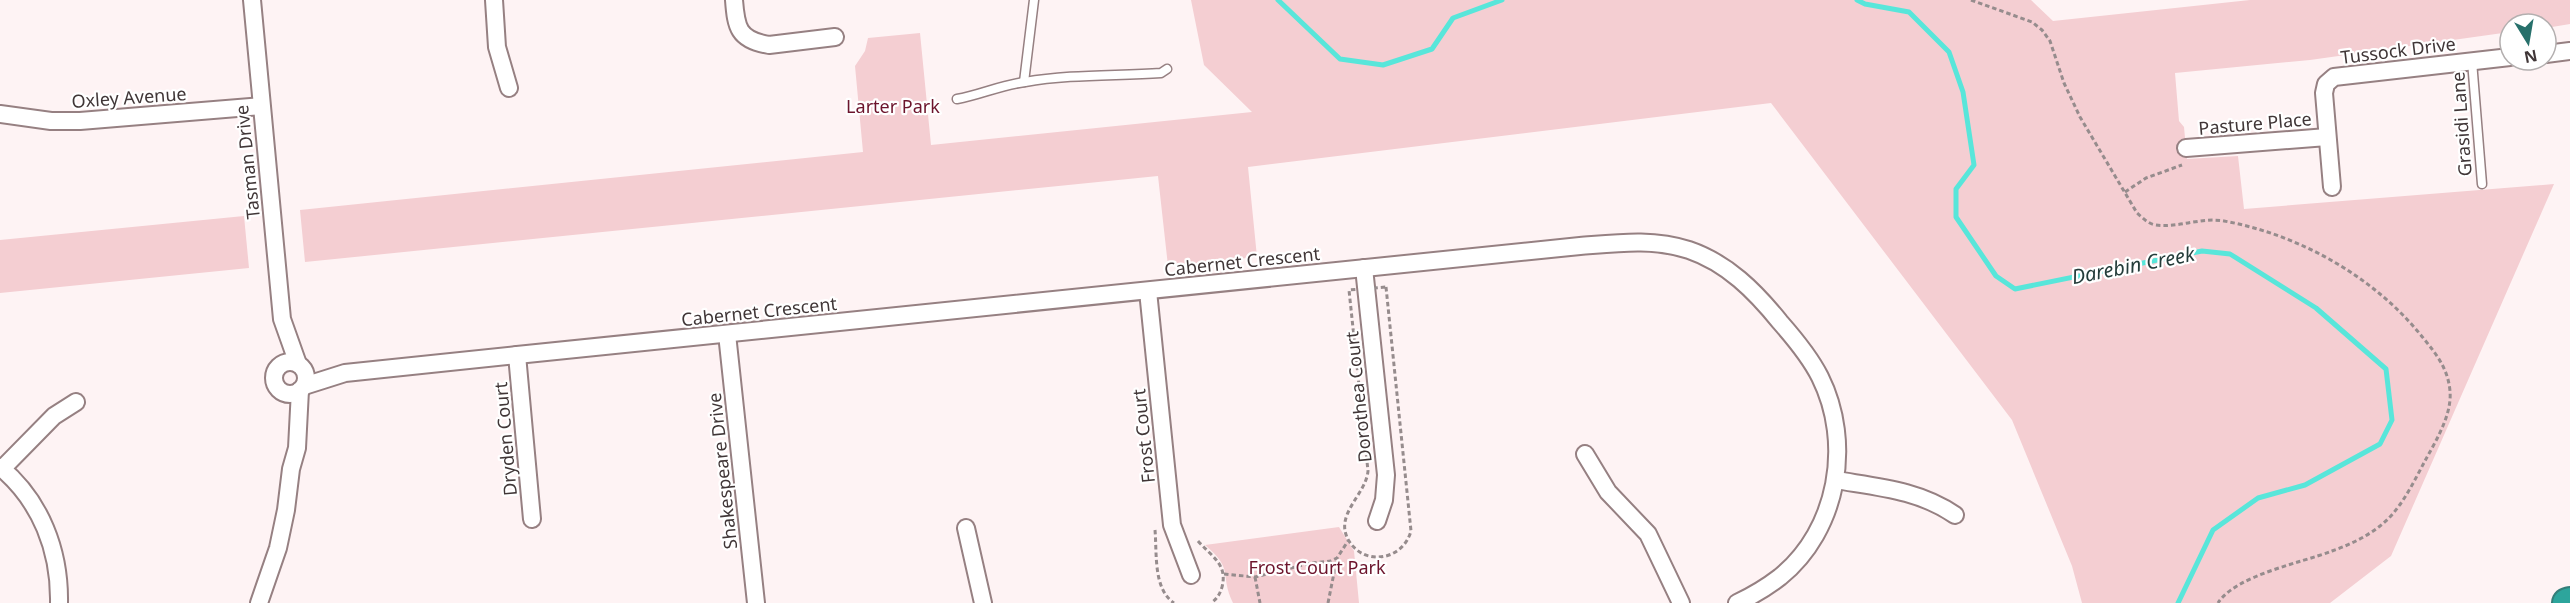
<svg xmlns="http://www.w3.org/2000/svg" width="2570" height="603" viewBox="0 0 2570 603" font-family="'Noto Sans',sans-serif">
	<rect width="100%" height="100%" fill="#fef3f4"/>
	<g fill="#f4ced2">
		<polygon points="1191,0 2031,0 2053,21 2250,0 2570,0 2570,24 2546,28 2546,24 2510,24 2510,32 2310,60 2175,73 2179,121 2184,127 2187,159 2238,156 2244,209 2554,184 2391,556 2330,603 2082,603 2072,566 2012,420 1771,103 1248,167 1257,257 1168,266 1158,176 305,262 300,210 863,152 855,66 865,51 868,38 920,33 931,145 1252,112 1204,65"/>
		<polygon points="244,216 249,268 0,293 0,240"/>
		<path d="M1339,527L1354,551L1359,603H1233C1219,574 1235,570 1205,545Z"/>
	</g>
	<g fill="none" stroke-linecap="round" stroke-linejoin="round">
		<g stroke="#58e6da" stroke-width="5">
			<polyline points="1278,0 1340,59 1383,65 1432,49 1453,18 1502,0"/>
			<polyline points="1857,0 1865,4 1909,12 1949,52 1963,92 1974,165 1956,189 1956,217 1996,276 2015,289 2202,251 2230,254 2316,308 2386,369 2392,420 2380,444 2305,485 2258,498 2213,530 2178,603"/>
		</g>
		<g stroke="#968082" stroke-width="11">
			<g id="lane">
				<polyline points="2472,61 2482,184"/>
				<polyline points="1024,82 1034,0"/>
				<path d="M957,99C980,95 1001,85 1025,82C1070,74 1115,76 1161,73L1167,69"/>
			</g>
		</g>
		<g stroke="#968082" stroke-width="20">
			<g id="street">
				<polyline points="252,0 282,319 298,364"/>
				<polyline points="494,0 497,47 509,88"/>
				<path d="M734,0C736,27 738,40 769,45L835,37"/>
				<polyline points="2546,54 2570,51"/>
				<polyline points="0,114 51,121 80,121 261,106"/>
				<polyline points="2186,148 2327,137"/>
				<polyline points="2332,187 2324,93 2326,84 2334,77 2510,57"/>
				<polyline points="1364,268 1386,475 1384,500 1377,521"/>
				<polyline points="1148,291 1172,525 1191,575"/>
				<polyline points="727,334 756,603"/>
				<polyline points="517,355 532,519"/>
				<circle cx="290" cy="378" r="16"/>
				<path d="M304,386L345,373L517,355L1580,246C1617,243 1653,238 1689,250C1727,263 1755,291 1780,322C1795,339 1810,357 1820,377C1853,443 1838,530 1780,577C1767,587 1752,596 1737,603"/>
				<polyline points="1585,454 1608,492 1648,534 1681,603"/>
				<path d="M0,467C41,501 60,551 59,603"/>
				<polyline points="2,469 54,416 76,402"/>
				<path d="M1836,480C1877,487 1919,490 1955,515"/>
				<polyline points="966,528 983,603"/>
				<polyline points="259,603 278,548 286,510 291,469 297,448 300,390"/>
			</g>
		</g>
		<g stroke="#347e79" stroke-width="32">
			<polyline id="highway" points="2567,603 2570,602"/>
		</g>
		<g stroke="#968c8d" stroke-width="3" stroke-dasharray="4.5 3" stroke-linecap="butt">
			<path d="M1971,0L2032,22L2042,30L2050,41L2064,83L2080,117L2137,213C2143,218 2148,224 2156,225C2179,228 2201,217 2224,221C2301,235 2376,278 2424,339C2437,355 2448,369 2450,391C2452,414 2437,439 2426,459C2414,481 2401,510 2380,526C2366,537 2349,545 2332,551C2301,563 2236,575 2218,603"/>
			<polyline points="2125,192 2146,178 2182,165"/>
			<path d="M1386,287L1411,531C1403,560 1365,567 1349,541C1333,515 1366,495 1368,471L1349,290Z"/>
			<path d="M1155,530C1157,553 1153,589 1174,603"/>
			<path d="M1198,541C1211,556 1228,564 1222,587C1220,594 1217,599 1211,603"/>
			<polyline points="1224,574 1255,577 1311,563 1331,561 1337,558 1348,541"/>
			<polyline points="1255,577 1260,603"/>
			<polyline points="1328,603 1337,558"/>
		</g>
		<use href="#lane" stroke="#fff" stroke-width="8"/>
		<use href="#street" stroke="#fff" stroke-width="16"/>
		<use href="#highway" stroke="#2da59c" stroke-width="28"/>
	</g>
	<g text-anchor="middle" dominant-baseline="central" stroke-width="4.5" stroke-linejoin="round" paint-order="stroke">
		<g font-size="18" fill="#403637" stroke="#fff">
			<text transform="translate(2398 50) rotate(-7)">Tussock Drive</text>
			<text transform="translate(129 97) rotate(-4)">Oxley Avenue</text>
			<text transform="translate(2255 123) rotate(-5)">Pasture Place</text>
			<text transform="translate(2461 124) rotate(-94)">Grasidi Lane</text>
			<text transform="translate(247 162) rotate(-96)">Tasman Drive</text>
			<text transform="translate(1242 261) rotate(-6)">Cabernet Crescent</text>
			<text transform="translate(759 311) rotate(-6)">Cabernet Crescent</text>
			<text transform="translate(1358 397) rotate(-96)">Dorothea Court</text>
			<text transform="translate(1143 436) rotate(-96)">Frost Court</text>
			<text transform="translate(505 439) rotate(-95)">Dryden Court</text>
			<text transform="translate(722 471) rotate(-96)">Shakespeare Drive</text>
		</g>
		<g font-size="18" fill="#6c142c" stroke="#fff">
			<text x="893" y="106">Larter Park</text>
			<text x="1317" y="567">Frost Court Park</text>
		</g>
		<g font-size="20" font-style="italic" fill="#243c3a" stroke="#fff">
			<text transform="translate(2133 265) rotate(-11)">Darebin Creek</text>
		</g>
	</g>
	<g transform="translate(2528 42) rotate(169)"><circle r="28" fill="#ffffff" stroke="#b3afaf" stroke-width="1.5"/>
	<path d="M0-4.5L10 22L0 15L-10 22Z" fill="#27706b"/>
	<text y="-9" font-size="16" font-weight="bold" text-anchor="middle" fill="#403637">N</text>
	</g>
</svg>
